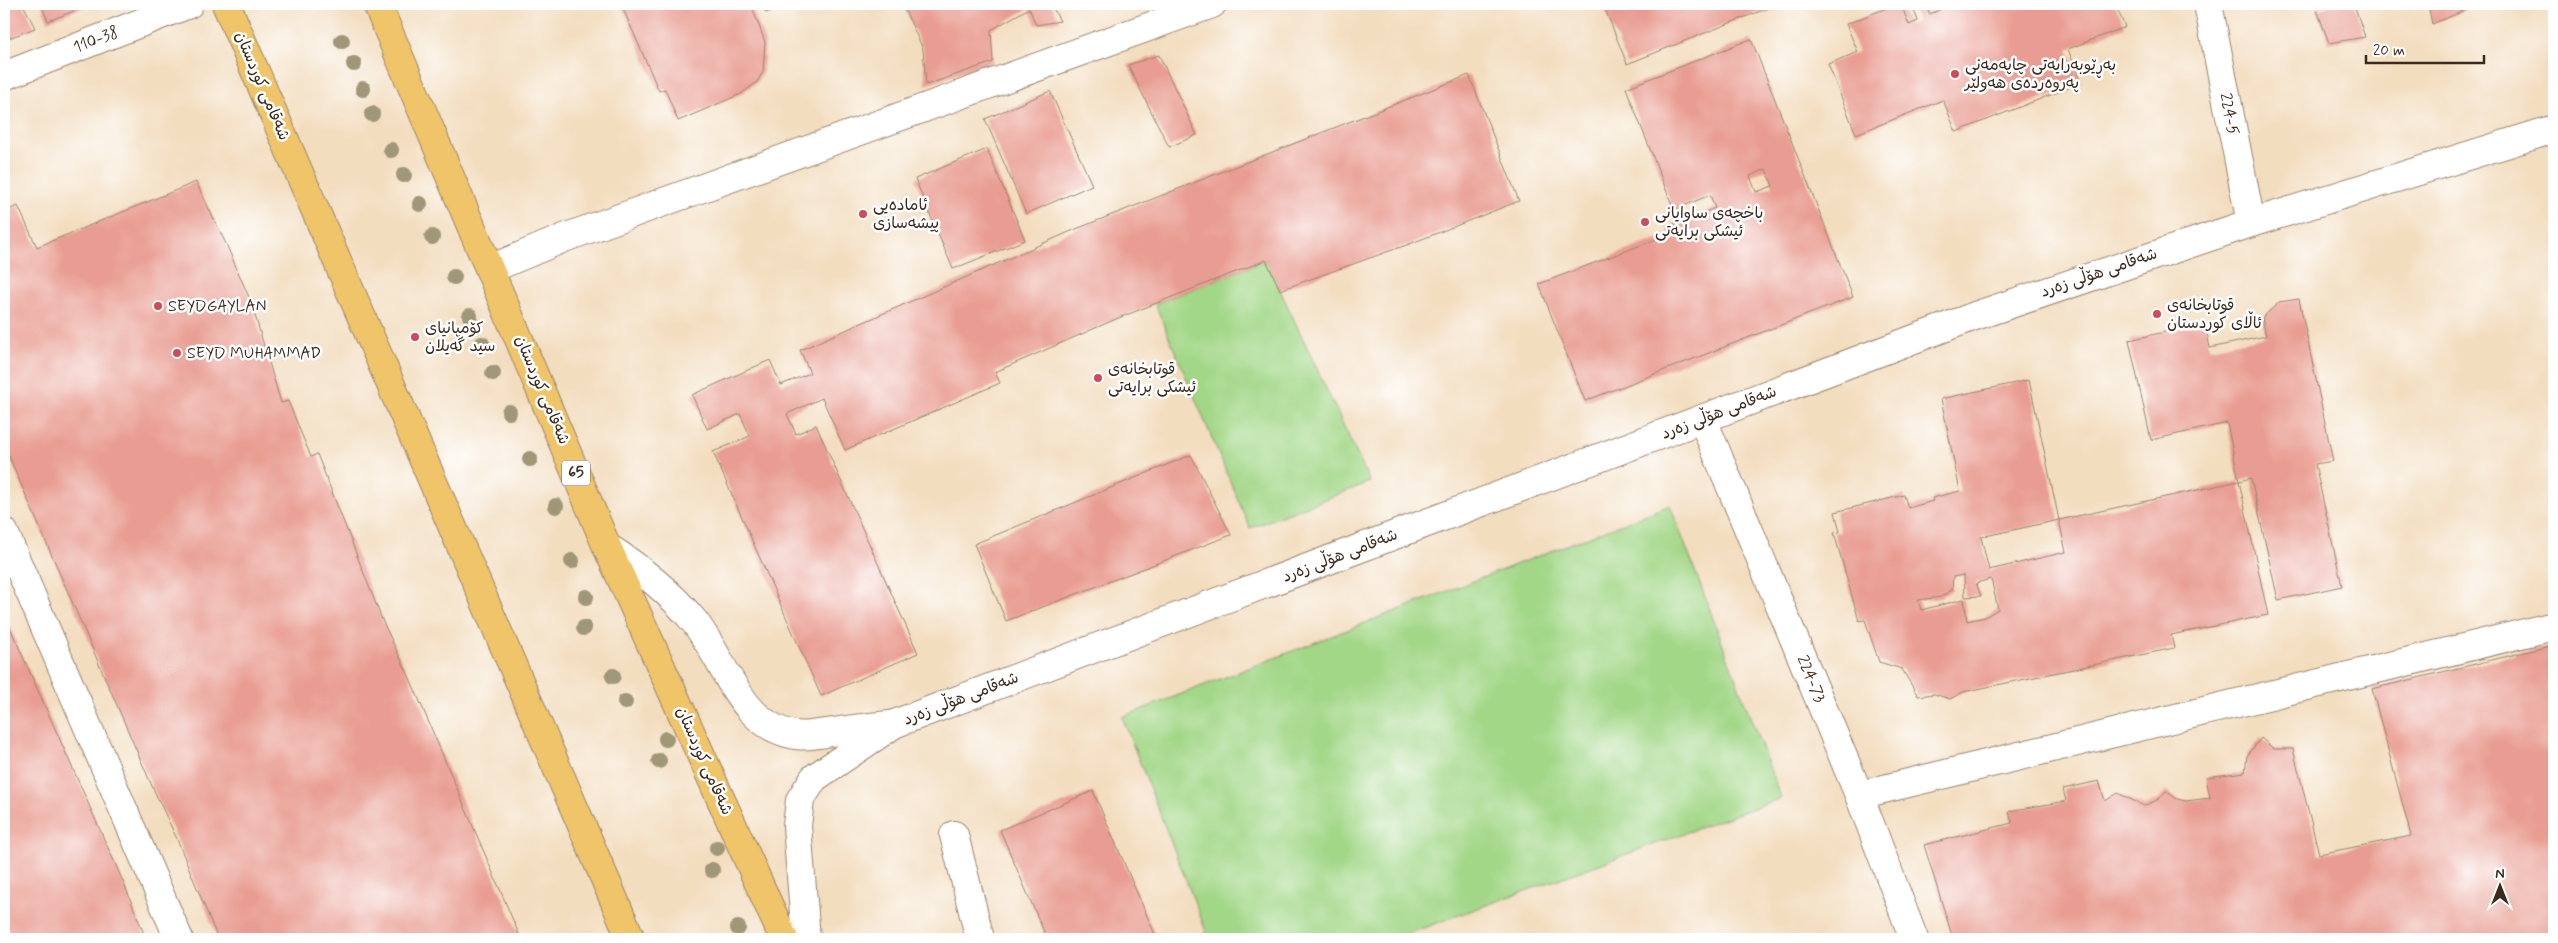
<svg xmlns="http://www.w3.org/2000/svg" width="2558" height="943" viewBox="0 0 2558 943" font-family="Mynerve,'Playpen Sans Arabic',sans-serif">
	<rect width="100%" height="100%" fill="#fff"/>
	<filter id="ink" filterUnits="userSpaceOnUse"><feTurbulence type="fractalNoise" baseFrequency=".02" numOctaves="2"/><feDisplacementMap in="SourceGraphic" scale="10" xChannelSelector="R" yChannelSelector="G"/><feConvolveMatrix kernelMatrix="1 2 1 2 8 2 1 2 1" color-interpolation-filters="sRGB"/></filter>
	<filter id="wash" filterUnits="userSpaceOnUse"><feTurbulence type="fractalNoise" baseFrequency=".0096" numOctaves="4" result="noise"/><feDisplacementMap in="SourceGraphic" scale="20" xChannelSelector="R" yChannelSelector="G"/><feGaussianBlur stdDeviation="1.12" result="paint"/><feColorMatrix in="noise" values="0 0 0 0 0 0 0 0 0 0 0 0 0 0 0 0 0 1.4 0 .05"/><feComposite in="paint" operator="in"/></filter>
	<g filter="url(#wash)">
		<rect width="100%" height="100%" fill="#f3ddbf"/>
		<g fill="#a2d787" stroke="#6e8052">
			<polygon points="1266,260 1370,482 1250,528 1155,304"/>
			<polygon points="1670,505 1781,798 1393,939 1209,939 1122,717"/>
		</g>
		<g id="blocks">
			<g fill="#e99d92" fill-rule="evenodd">
				<polygon points="4,4 23,4 35,28 4,40"/>
				<polygon points="41,4 92,4 48,21"/>
				<polygon points="621,4 751,4 765,42 763,72 757,82 741,94 678,121 665,89 659,91"/>
				<polygon points="762,4 789,4 766,13"/>
				<polygon points="902,4 1051,4 1060,21 1036,25 1029,8 991,30 993,62 926,85 923,49"/>
				<polygon points="1603,4 1778,4 1627,64"/>
				<polygon points="1897,4 1901,4 1909,25 1918,21 1914,10 1926,6 1930,14 1939,10 1936,4 2115,4 2125,27 2068,49 2081,83 1956,132 1943,100 1856,134 1828,64 1858,52 1846,24"/>
				<polygon points="2334,4 2354,4 2365,37 2329,43 2317,10"/>
				<polygon points="2428,4 2481,4 2432,24"/>
				<path d="M1751,39L1853,297L1585,401L1539,284L1670,234L1667,227L1715,208L1710,195L1674,210L1626,88ZM1766,169L1773,186L1756,192L1750,176Z"/>
				<polygon points="1159,55 1197,135 1169,147 1128,65"/>
				<polygon points="1469,75 1519,201 1412,243 1280,290 1266,260 1116,319 995,372 1000,383 845,450 822,398 787,414 796,434 816,425 918,653 821,696 713,452 750,436 740,414 707,429 692,395 770,360 781,385 810,373 800,350 1076,229"/>
				<polygon points="1050,91 1092,185 1026,214 985,119"/>
				<polygon points="987,149 1025,240 953,269 915,179"/>
				<polygon points="196,182 227,246 251,302 281,403 288,401 311,457 317,454 383,622 409,676 521,939 218,939 177,839 152,786 4,445 4,212 18,206 37,247"/>
				<polygon points="2299,299 2333,461 2315,464 2342,586 2278,600 2251,478 2239,481 2227,423 2151,440 2129,340 2205,323 2210,348 2266,336 2262,318 2279,302"/>
				<path d="M2029,380L2059,520L1981,537L1989,570L2066,552L2059,520L2239,481L2268,615L2171,635L2174,648L1963,692L1950,699L1934,694L1918,696L1902,669L1879,662L1865,620L1859,621L1834,533L1840,532L1835,512L1904,495L1908,508L1933,501L1932,498L1960,491L1941,399ZM1964,575L1965,597L1981,596L1976,583L1991,579L1998,609L1985,617L1967,621L1964,599L1921,610L1918,600L1941,597L1952,590L1953,577Z"/>
				<polygon points="1191,455 1231,535 1006,621 974,544"/>
				<polygon points="4,614 125,886 146,939 4,939"/>
				<polygon points="2554,645 2554,939 1953,939 1924,845 2012,823 2009,811 2066,801 2063,789 2099,781 2105,801 2118,793 2144,806 2159,799 2166,791 2177,799 2186,801 2210,798 2206,777 2245,772 2247,756 2261,738 2274,749 2293,749 2319,854 2411,836 2372,689"/>
				<polygon points="1093,791 1157,939 1047,939 1000,830"/>
			</g>
		</g>
	</g>
	<g filter="url(#ink)">
		<use href="#blocks" fill-opacity="0" stroke="#97846e" stroke-width="1"/>
		<g fill="none" stroke-linecap="round" stroke-linejoin="round">
			<g stroke="#97846e" stroke-width="30">
				<g id="minor">
					<polyline points="2208,4 2251,223"/>
					<polyline points="4,76 189,4"/>
					<polyline points="490,269 564,238 1212,4"/>
					<polyline points="1703,420 1859,795 1914,939"/>
					<polyline points="4,532 179,939"/>
					<path d="M607,547C640,568 668,590 693,620C726,660 738,725 795,735C805,737 816,734 826,733C847,730 868,727 890,725"/>
					<polyline points="1859,795 2554,626"/>
					<polyline points="954,835 980,939"/>
					<polyline points="806,939 797,826 800,800 814,778 894,724 1975,316 2251,223 2554,129"/>
				</g>
			</g>
			<g stroke="#97846e" stroke-width="30">
				<g id="highway">
					<polyline points="226,4 631,939"/>
					<polyline points="377,4 607,547 784,939"/>
				</g>
			</g>
			<use href="#minor" stroke="#fff" stroke-width="28"/>
			<use href="#highway" stroke="#f0c469" stroke-width="28"/>
		</g>
		<g fill="#9f9778">
			<circle cx="342" cy="41" r="8"/>
			<circle cx="354" cy="64" r="8"/>
			<circle cx="363" cy="89" r="8"/>
			<circle cx="372" cy="114" r="8"/>
			<circle cx="391" cy="150" r="8"/>
			<circle cx="404" cy="175" r="8"/>
			<circle cx="420" cy="204" r="8"/>
			<circle cx="432" cy="237" r="8"/>
			<circle cx="454" cy="277" r="8"/>
			<circle cx="470" cy="316" r="8"/>
			<circle cx="482" cy="344" r="8"/>
			<circle cx="493" cy="373" r="8"/>
			<circle cx="509" cy="412" r="8"/>
			<circle cx="530" cy="459" r="8"/>
			<circle cx="556" cy="506" r="8"/>
			<circle cx="572" cy="561" r="8"/>
			<circle cx="586" cy="597" r="8"/>
			<circle cx="584" cy="628" r="8"/>
			<circle cx="613" cy="676" r="8"/>
			<circle cx="625" cy="702" r="8"/>
			<circle cx="666" cy="739" r="8"/>
			<circle cx="659" cy="761" r="8"/>
			<circle cx="717" cy="848" r="8"/>
			<circle cx="712" cy="870" r="8"/>
			<circle cx="738" cy="928" r="8"/>
		</g>
	</g>
	<g fill="#d1495b" stroke="#fff" stroke-width="2">
		<circle cx="1955" cy="74" r="5"/>
		<circle cx="863" cy="214" r="5"/>
		<circle cx="1645" cy="222" r="5"/>
		<circle cx="158" cy="306" r="5"/>
		<circle cx="2157" cy="314" r="5"/>
		<circle cx="415" cy="337" r="5"/>
		<circle cx="177" cy="353" r="5"/>
		<circle cx="1098" cy="378" r="5"/>
	</g>
	<g text-anchor="middle" dominant-baseline="central" stroke-width="5" stroke-linejoin="round" paint-order="stroke">
		<rect fill="#fff" stroke="#766a62" stroke-width="1" x="562" y="460.5" width="28" height="25" rx="4"/>
		<g font-size="15" font-weight="bold" fill="#3b2a1e">
			<text x="576" y="473">65</text>
		</g>
		<g font-size="16" fill="#3b2a1e" stroke="#fff">
			<text transform="translate(96 40) rotate(-21)">110-38</text>
			<text transform="translate(262 86) rotate(67)">شەقامی کوردستان</text>
			<text transform="translate(2229 114) rotate(79)">224-5</text>
			<text transform="translate(2099 273) rotate(-19)">شەقامی هۆڵی زەرد</text>
			<text transform="translate(542 390) rotate(67)">شەقامی کوردستان</text>
			<text transform="translate(1719 413) rotate(-21)">شەقامی هۆڵی زەرد</text>
			<text transform="translate(1340 556) rotate(-21)">شەقامی هۆڵی زەرد</text>
			<text transform="translate(1811 679) rotate(67)">224-73</text>
			<text transform="translate(961 699) rotate(-21)">شەقامی هۆڵی زەرد</text>
			<text transform="translate(704 761) rotate(66)">شەقامی کوردستان</text>
		</g>
		<g font-size="16" fill="#3b2a1e" stroke="#fff" text-anchor="start">
			<text x="1965" y="65">بەڕێوبەرایەتی چاپەمەنی<tspan x="1965" dy="18">پەروەردەی هەولێر</tspan></text>
			<text x="873" y="205">ئامادەیی<tspan x="873" dy="18">پیشەسازی</tspan></text>
			<text x="1655" y="213">باخچەی ساوایانی<tspan x="1655" dy="18">ئیشکی برایەتی</tspan></text>
			<text x="2167" y="305">قوتابخانەی<tspan x="2167" dy="18">ئاڵای کوردستان</tspan></text>
			<text x="168" y="306">SEYDGAYLAN</text>
			<text x="425" y="328">کۆمپانیای<tspan x="425" dy="18">سید گەیلان</tspan></text>
			<text x="187" y="353">SEYD MUHAMMAD</text>
			<text x="1108" y="369">قوتابخانەی<tspan x="1108" dy="18">ئیشکی برایەتی</tspan></text>
		</g>
	</g>
	<rect width="2558" height="943" fill="none" stroke="#fff" stroke-width="20"/>
	<g transform="translate(2500 886)" stroke="#ffffff" stroke-width="4" paint-order="stroke">
	<path d="M0-4L9 19L0 12L-9 19Z" fill="#3b2a1e"/>
	<text y="-8" font-size="14" font-weight="bold" text-anchor="middle" fill="#3b2a1e">N</text>
	</g>
	<path d="M2366 55v8h118v-8" fill="none" stroke="#3b2a1e" stroke-width="2.5"/>
	<text x="2373" y="55" font-size="15" fill="#3b2a1e" stroke="#ffffff" stroke-width="4" paint-order="stroke">20 m</text>
</svg>
